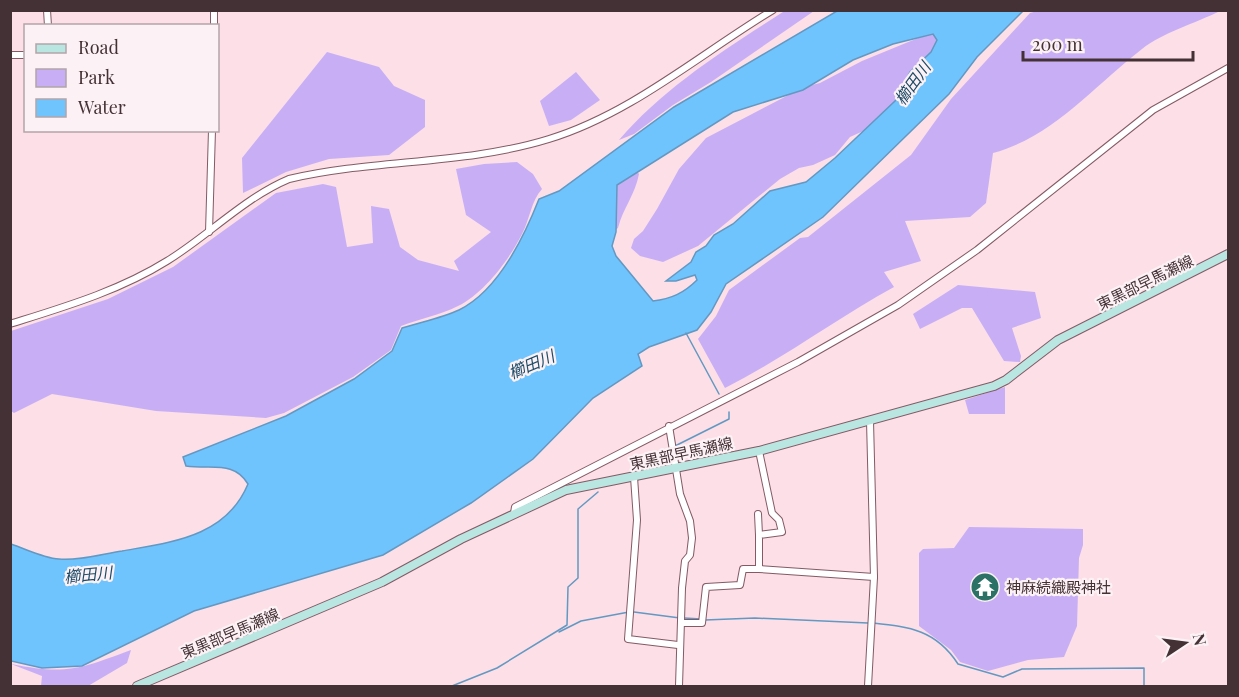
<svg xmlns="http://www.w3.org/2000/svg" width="1239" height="697" viewBox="0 0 1239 697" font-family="'Playfair Display','Noto Sans JP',serif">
	<rect width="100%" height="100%" fill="#fcdfe7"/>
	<g fill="#c8aff5">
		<path d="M786,10L814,11L711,82L673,105L634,134L619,140C664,87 727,48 786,10Z"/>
		<path d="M1041,10L1220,11C1196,23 1162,33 1142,49C1094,86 1053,137 993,153L986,203L970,217L905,221L921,261L884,272L894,287C836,319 784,358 725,388L698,339L716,316L729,290L800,238L808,237L911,155L951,99L1030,13Z"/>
		<polygon points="940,29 943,56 870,128 850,137 835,155 813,165 799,168 780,179 698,246 663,262 640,256 631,248 634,239 643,231 657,209 679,169 706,138 804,87 820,83 862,61"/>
		<polygon points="327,52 379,67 394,86 425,100 425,127 389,155 329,159 286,172 243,193 242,158"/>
		<polygon points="576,72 600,100 571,120 549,126 540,101"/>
		<path d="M517,162L533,174L542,189C531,201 530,219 522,234C509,260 484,293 458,306C440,315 419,319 401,326L391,350L353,377L284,413L266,418L156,411L52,394L14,413L11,411V331L108,299L173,267L276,193L323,184L336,187L347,247L373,243L371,206L389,209L400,247L418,260L459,271L454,261L491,232L466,215L456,169L484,164Z"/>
		<path d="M636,170L639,174C635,195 623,208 618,228L606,236L600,190Z"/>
		<polygon points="958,285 1035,292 1041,318 1012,328 1021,356 1020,362 1004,361 972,308 962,308 920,329 913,314"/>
		<polygon points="1005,387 1005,414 969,414 965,400"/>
		<polygon points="969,527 1083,529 1083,545 1079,558 1077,626 1064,657 1028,660 988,671 960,662 951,650 919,626 919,553 923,549 954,548"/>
		<path d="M131,650L127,663L88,686H41L42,676L11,664C66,675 80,669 131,650Z"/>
	</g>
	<path fill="#70c4fe" stroke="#6398c2" stroke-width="1.5" fill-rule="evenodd" d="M837,11H1023L977,57L949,94L823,217L726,284L711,312L697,330L649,347L638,354L642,366L593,398L533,459L471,503L383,555L194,611L82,666L42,668L11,661V544C26,549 43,558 59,559C79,561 102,554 122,551C172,542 226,537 248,484C234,460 211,470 186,466L183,457L286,416L354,379L392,351L402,328C421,322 442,318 459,310C498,291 524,237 539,199L559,191L674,107ZM933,34L937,40L931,52L910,72L896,100L835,158L806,182L770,191L733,224L714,235L706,246L696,252L691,262L666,281H676L695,275L697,280C684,293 671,299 653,301L616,256L612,246L616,232L617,185L733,112L803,90L853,60L893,44Z"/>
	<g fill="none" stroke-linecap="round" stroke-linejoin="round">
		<g stroke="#6398c2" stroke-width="1.5">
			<polyline points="686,333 719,394"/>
			<polyline points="675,446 729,419 729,412"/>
			<polyline points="631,469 671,449"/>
			<polyline points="634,612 680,618"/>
			<polyline points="684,618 701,619"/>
			<polyline points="705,620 755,618 868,623"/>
			<path d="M873,623C910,627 936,630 958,664L1003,677L1022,669L1144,668V686"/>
			<polyline points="559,632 581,621 629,612"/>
			<polyline points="452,686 497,668 567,625 568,587 578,578 578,509 598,492"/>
		</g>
		<g stroke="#835a66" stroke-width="8">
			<g id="minor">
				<polyline points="47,10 48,26"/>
				<polyline points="214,10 214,26"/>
				<polyline points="10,55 26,55"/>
				<polyline points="209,232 212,130"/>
				<path d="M10,324C64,307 119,291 167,261C208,236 244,198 289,179C374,159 465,165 549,139C631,114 700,54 773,10"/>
				<polyline points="669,426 680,494 690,521 692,538 690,555 685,561 682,588 679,686"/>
				<polyline points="634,477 637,520 628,639 678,645"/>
				<polyline points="514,513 515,507 798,362 898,305 977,250 1153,110 1228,68"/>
				<polyline points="758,514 759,535"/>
				<polyline points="759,569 874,577"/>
				<polyline points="681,623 702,623 706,587 740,585 743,569 759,569 759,535 782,532 779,520 772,513 759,451"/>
				<polyline points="868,686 874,577 870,421"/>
			</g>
		</g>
		<g stroke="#835a66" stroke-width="10">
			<polyline id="secondary" points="137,686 382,582 461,539 566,490 759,451 994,386 1006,380 1058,340 1228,254"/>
		</g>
		<use href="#minor" stroke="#fff" stroke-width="6"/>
		<use href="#secondary" stroke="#b9e6e0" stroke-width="8"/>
	</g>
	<defs>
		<g id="temple-disc" transform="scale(1.5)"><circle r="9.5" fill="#2c7166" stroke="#fcf2f5"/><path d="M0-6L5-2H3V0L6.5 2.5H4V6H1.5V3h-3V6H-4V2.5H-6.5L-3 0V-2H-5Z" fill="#fff"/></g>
	</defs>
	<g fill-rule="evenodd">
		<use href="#temple-disc" x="985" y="587"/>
	</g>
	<g text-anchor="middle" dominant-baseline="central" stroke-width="4.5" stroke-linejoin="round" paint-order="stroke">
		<g font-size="15" fill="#443136" stroke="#fcf2f5">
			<text transform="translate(1145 282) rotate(-26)">東黒部早馬瀬線</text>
			<text transform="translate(681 453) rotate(-12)">東黒部早馬瀬線</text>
			<text transform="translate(230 633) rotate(-23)">東黒部早馬瀬線</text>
		</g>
		<g font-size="15" fill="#443136" stroke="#fcf2f5" text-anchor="start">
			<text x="1006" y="587">神麻続織殿神社</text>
		</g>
		<g font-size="16" font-style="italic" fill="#1d4b68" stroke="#fcf2f5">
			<text transform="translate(912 83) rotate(-54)">櫛田川</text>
			<text transform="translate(531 364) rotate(-23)">櫛田川</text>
			<text transform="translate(88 574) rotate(-6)">櫛田川</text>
		</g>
	</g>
	<rect width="1239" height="697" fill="none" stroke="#443136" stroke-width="24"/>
	<rect x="24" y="24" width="195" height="108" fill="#fcf2f5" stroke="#b2a5a9" stroke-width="1.5"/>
	<rect x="36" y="44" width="30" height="9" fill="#b9e6e0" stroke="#b2a5a9" stroke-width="1.5"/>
	<text x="78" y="54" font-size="18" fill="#443136">Road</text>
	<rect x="36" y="69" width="30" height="18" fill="#c8aff5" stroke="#b2a5a9" stroke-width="1.5"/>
	<text x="78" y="84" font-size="18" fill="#443136">Park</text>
	<rect x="36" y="99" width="30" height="18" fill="#70c4fe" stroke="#b2a5a9" stroke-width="1.5"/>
	<text x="78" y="114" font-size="18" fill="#443136">Water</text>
	<g transform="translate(1185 643) rotate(77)" stroke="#fcf2f5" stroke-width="4.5" paint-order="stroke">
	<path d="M0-4.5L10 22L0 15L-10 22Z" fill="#443136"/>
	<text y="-9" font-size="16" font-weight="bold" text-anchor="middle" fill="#443136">N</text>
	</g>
	<path d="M1023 51v9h170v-9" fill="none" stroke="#443136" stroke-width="3"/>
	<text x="1032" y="51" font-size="18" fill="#443136" stroke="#fcf2f5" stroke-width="4.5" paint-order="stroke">200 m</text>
</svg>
